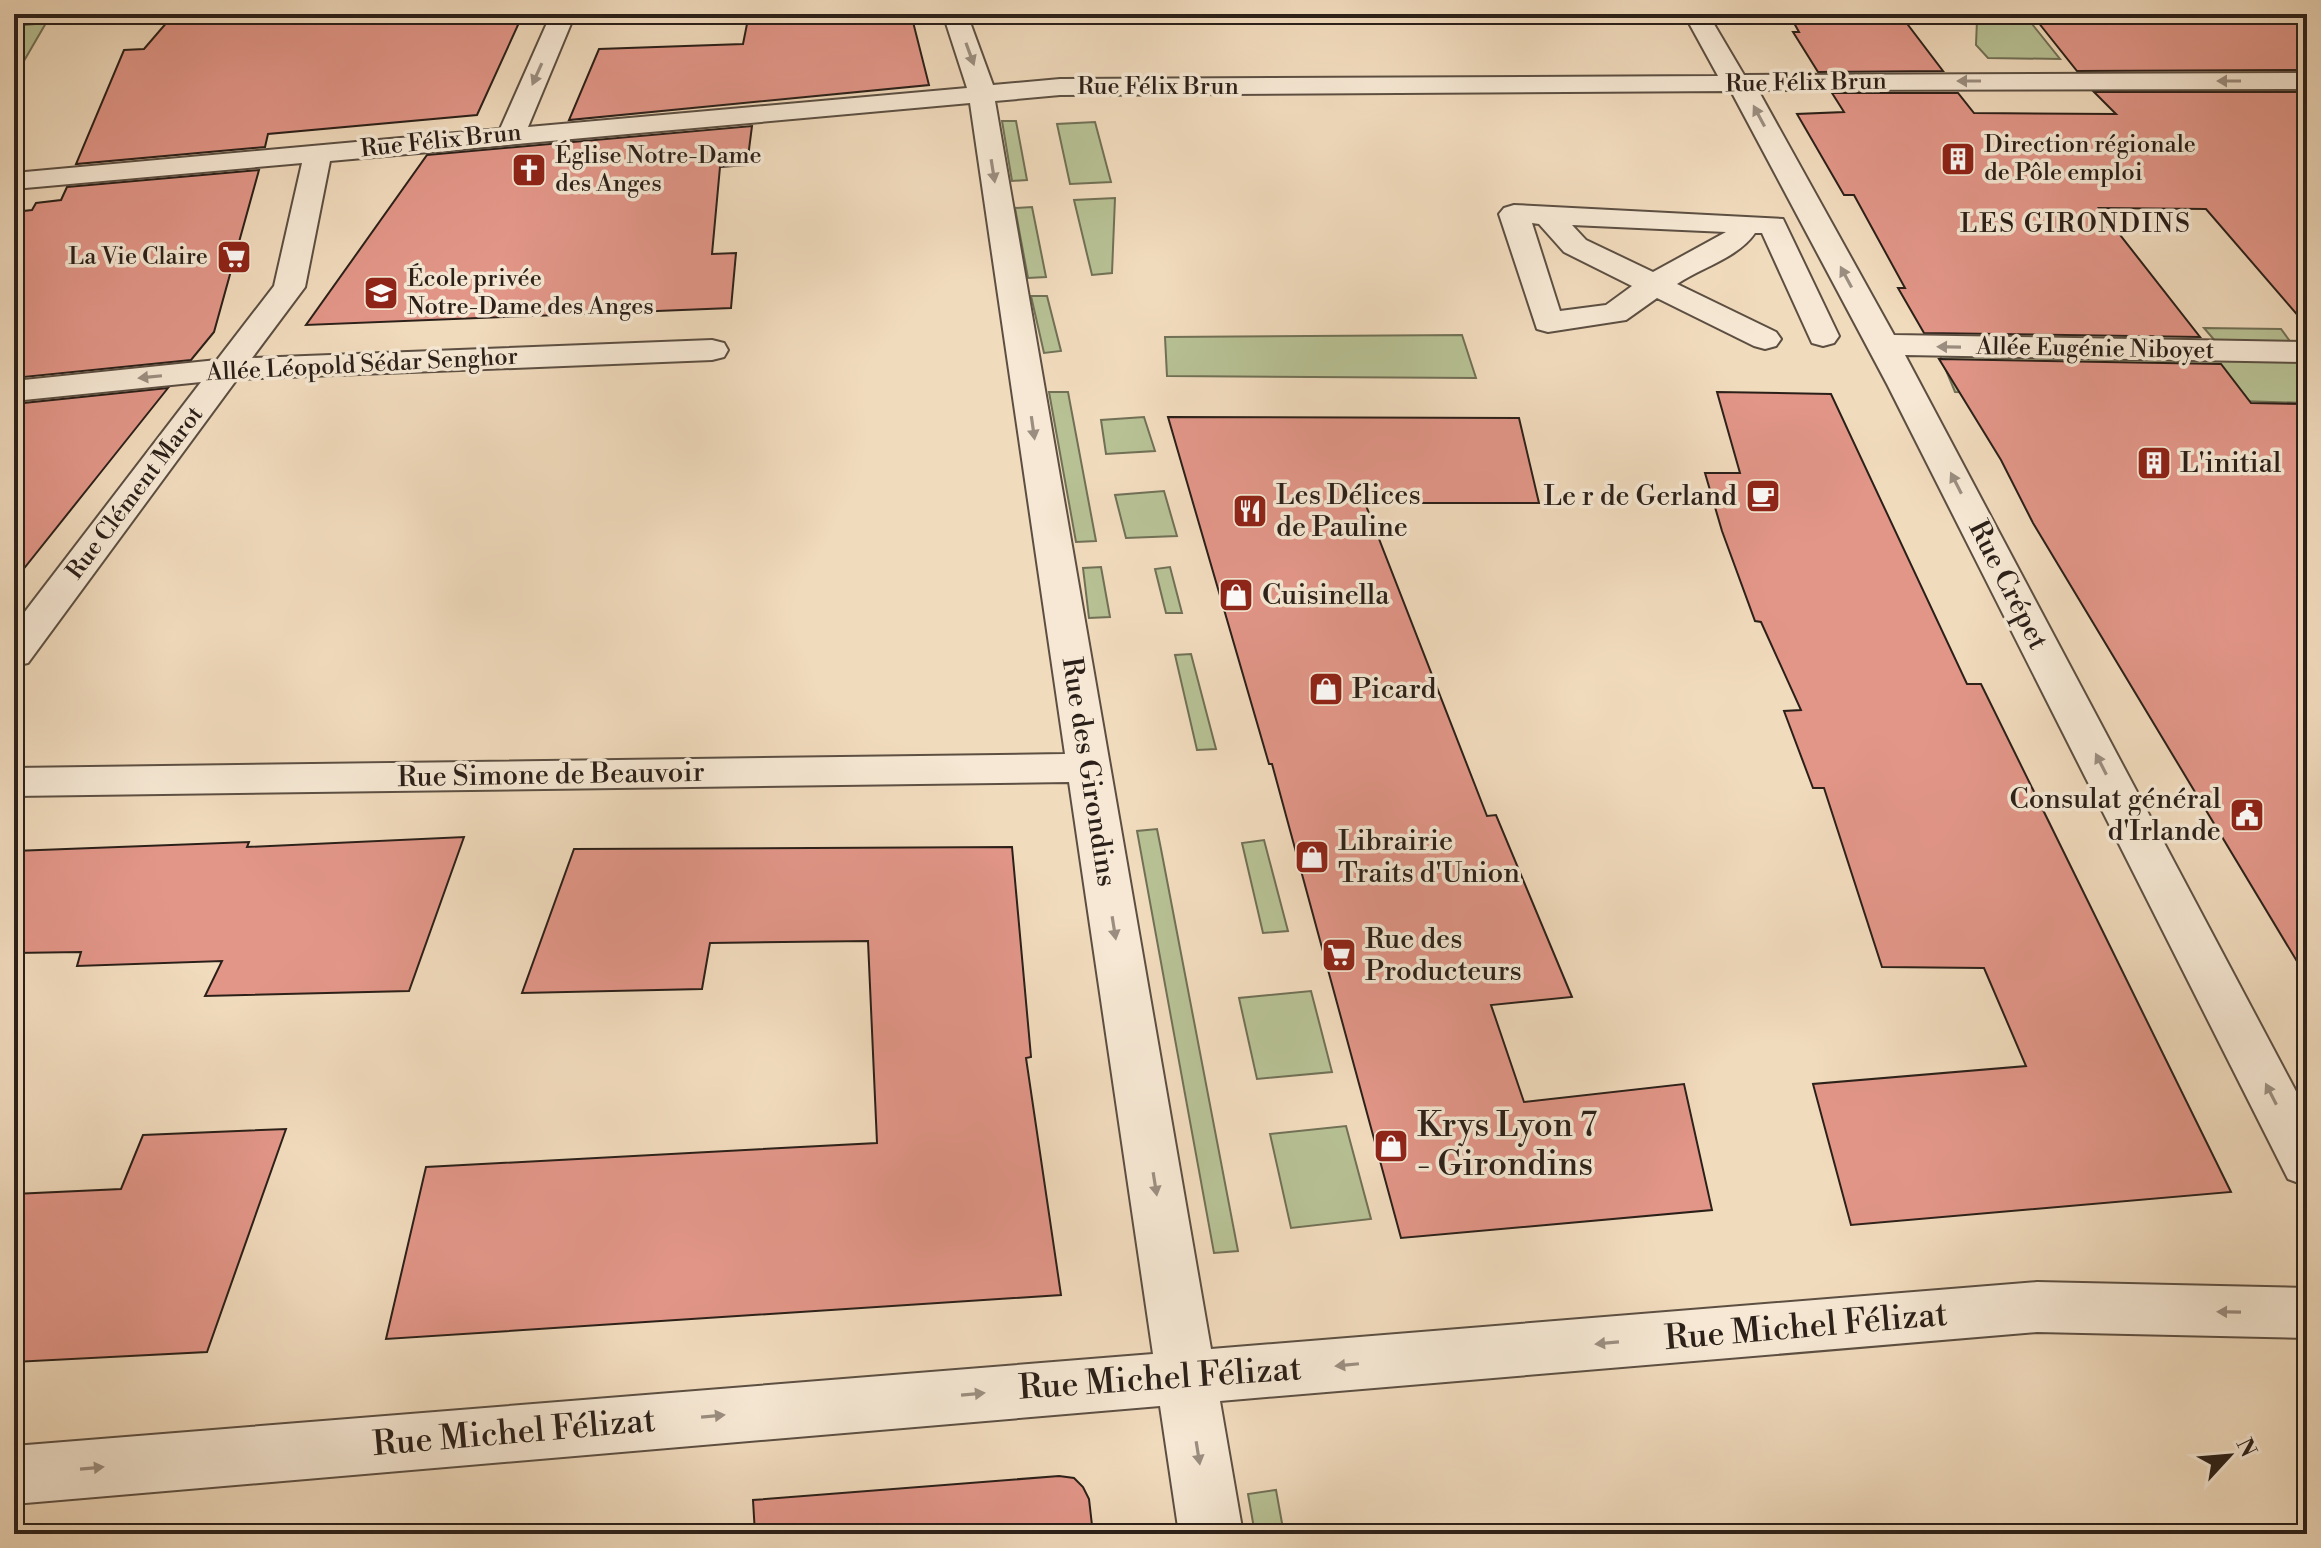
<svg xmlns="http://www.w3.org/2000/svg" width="2321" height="1548" viewBox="0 0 2321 1548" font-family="'Libre Bodoni',serif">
	<rect width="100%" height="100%" fill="#f1dbbd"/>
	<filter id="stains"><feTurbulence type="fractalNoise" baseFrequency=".0025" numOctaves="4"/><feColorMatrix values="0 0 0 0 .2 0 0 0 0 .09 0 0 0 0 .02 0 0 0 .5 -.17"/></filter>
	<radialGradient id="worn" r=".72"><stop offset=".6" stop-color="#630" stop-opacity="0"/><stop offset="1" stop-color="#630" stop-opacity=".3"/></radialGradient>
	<g fill="#b7c194" stroke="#717056" stroke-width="2">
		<polygon points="1974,14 2024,14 2060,59 1988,58 1976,45 1977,20"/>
		<polygon points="46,23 14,78 14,26"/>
		<polygon points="1002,121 1016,121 1027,180 1012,181"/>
		<polygon points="1095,122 1111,182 1070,184 1057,124"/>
		<polygon points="1115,198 1112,273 1092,275 1074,200"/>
		<polygon points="1032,207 1046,277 1028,278 1015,208"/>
		<polygon points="1031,296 1047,296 1061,351 1044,353"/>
		<polygon points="2204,328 2281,329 2292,344 2216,342"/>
		<polygon points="1462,335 1476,378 1167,376 1165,337"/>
		<polygon points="1938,351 2307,356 2307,403 1955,392"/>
		<polygon points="1049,392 1068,392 1096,541 1076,542"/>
		<polygon points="1144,417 1155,451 1106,454 1101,420"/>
		<polygon points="1164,491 1177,536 1126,538 1115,495"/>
		<polygon points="1101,567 1110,617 1089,618 1083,568"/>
		<polygon points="1170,567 1182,613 1166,613 1155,569"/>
		<polygon points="1191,654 1216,749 1197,750 1175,655"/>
		<polygon points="1157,829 1161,849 1238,1251 1214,1253 1137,831"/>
		<polygon points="1264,840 1288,931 1263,933 1242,843"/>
		<polygon points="1311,991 1332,1072 1257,1079 1239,998"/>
		<polygon points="1346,1126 1371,1219 1291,1228 1270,1134"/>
		<polygon points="1276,1490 1284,1534 1255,1534 1248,1494"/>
	</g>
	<g fill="#e29688" stroke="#2b2019" stroke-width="2">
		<polygon points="174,14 523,14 477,115 268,134 265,147 76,164 124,50 144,49"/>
		<polygon points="749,14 911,14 929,85 569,120 599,49 743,44"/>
		<polygon points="1789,14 1871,14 1876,21 1905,21 1943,71 1818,72 1793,32 1799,32"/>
		<polygon points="2034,17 2307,24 2307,70 2077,71"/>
		<polygon points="2094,92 2307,92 2307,326 2206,209 2099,208 2200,337 1924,333 1898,288 1905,288 1854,195 1844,195 1797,114 1844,112 1832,93 1958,93 1974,113 2116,114"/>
		<polygon points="752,126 747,165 720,167 712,254 736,253 731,308 306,325 427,155"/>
		<polygon points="259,170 214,332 191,360 14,378 14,212 32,210 36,203 61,200 67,187"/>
		<polygon points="1939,359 2221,364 2251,403 2307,404 2307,978 2033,523 2001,460"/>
		<polygon points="168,388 101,472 14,581 14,404"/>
		<polygon points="1717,392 1831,394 1967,684 1981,684 2231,1192 1851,1225 1813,1084 2026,1066 1984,968 1882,967 1824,788 1813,788 1784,711 1801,710 1761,622 1755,621 1722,531 1705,473 1740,473"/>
		<polygon points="1168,417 1519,418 1539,503 1365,503 1487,816 1496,815 1572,997 1491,1005 1524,1102 1684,1084 1712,1210 1401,1238 1272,764 1269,764"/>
		<polygon points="464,837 409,991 205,996 222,961 77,966 81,952 14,953 14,851 249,842 247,847"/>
		<polygon points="1012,847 1031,1057 1026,1058 1061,1295 386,1339 426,1167 877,1143 868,941 710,943 702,989 522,993 574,849"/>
		<polygon points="286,1129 207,1352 14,1362 14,1194 121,1189 143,1135"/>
		<polygon points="1059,1476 1074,1478 1083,1487 1089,1499 1093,1534 755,1534 753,1500"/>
	</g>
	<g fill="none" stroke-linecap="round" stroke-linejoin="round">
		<g stroke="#5c4f42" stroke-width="4">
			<g id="minor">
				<polygon points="551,14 575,14 528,127 967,88 943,14 967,14 993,85 1060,79 1718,76 1684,14 1708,14 1744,75 2307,73 2307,89 1758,90 1894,335 2307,342 2307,362 1905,355 2307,1112 2307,1186 2288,1179 1887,384 1731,91 1060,95 995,101 1211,1349 2037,1282 2307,1288 2307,1338 2037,1332 1220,1401 1243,1534 1179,1534 1160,1406 14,1504 14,1446 1153,1354 1069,782 14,796 14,768 1065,754 970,103 330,161 305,287 252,358 712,340 724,343 728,350 724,357 712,360 237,379 28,663 14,666 14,626 201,382 14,401 14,381 217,360 274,286 302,163 14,189 14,173 500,129"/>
				<path d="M1514,205L1783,219L1839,336L1834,343L1823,346L1812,343L1762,233H1755C1738,258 1702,267 1677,284L1776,332L1781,339L1776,346L1765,349L1754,346L1657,298L1626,320L1548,332L1537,329L1499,214L1504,208ZM1532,223L1539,224L1564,252L1632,286L1606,305L1560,311ZM1572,225L1726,232L1653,272L1586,240Z"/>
			</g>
		</g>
		<use href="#minor" fill="#f6e8d4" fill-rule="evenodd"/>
	</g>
	<defs><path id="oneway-solid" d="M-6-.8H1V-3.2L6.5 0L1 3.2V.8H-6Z" transform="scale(2)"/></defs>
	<g fill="#9b8e80">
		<use href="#oneway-solid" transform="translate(970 54) rotate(70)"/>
		<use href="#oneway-solid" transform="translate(537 74) rotate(114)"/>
		<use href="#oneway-solid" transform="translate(1969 81) rotate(-180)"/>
		<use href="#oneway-solid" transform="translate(2229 81) rotate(-180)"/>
		<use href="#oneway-solid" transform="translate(1759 116) rotate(-118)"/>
		<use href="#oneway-solid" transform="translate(993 171) rotate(81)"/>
		<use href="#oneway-solid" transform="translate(1846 277) rotate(-118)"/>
		<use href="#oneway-solid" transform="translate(1949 347) rotate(-179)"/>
		<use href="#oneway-solid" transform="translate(150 377) rotate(174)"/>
		<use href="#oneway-solid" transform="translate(1033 428) rotate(82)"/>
		<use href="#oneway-solid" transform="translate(1956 483) rotate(-117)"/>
		<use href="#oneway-solid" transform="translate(2101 764) rotate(-117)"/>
		<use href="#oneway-solid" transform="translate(1114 928) rotate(81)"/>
		<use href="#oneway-solid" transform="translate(2271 1094) rotate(-117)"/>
		<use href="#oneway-solid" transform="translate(1155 1184) rotate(81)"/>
		<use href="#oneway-solid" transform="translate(2229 1312) rotate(-179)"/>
		<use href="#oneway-solid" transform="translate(1607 1343) rotate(175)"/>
		<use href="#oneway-solid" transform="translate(1347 1365) rotate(174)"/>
		<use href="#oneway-solid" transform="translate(973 1394) rotate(-5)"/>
		<use href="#oneway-solid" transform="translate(713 1416) rotate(-5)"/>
		<use href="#oneway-solid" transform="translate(1198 1453) rotate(81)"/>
		<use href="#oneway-solid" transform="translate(92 1468) rotate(-5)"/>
	</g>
	<defs>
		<g id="building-square" transform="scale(1.8)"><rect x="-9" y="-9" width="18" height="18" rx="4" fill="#8f2418" stroke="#f6e8d4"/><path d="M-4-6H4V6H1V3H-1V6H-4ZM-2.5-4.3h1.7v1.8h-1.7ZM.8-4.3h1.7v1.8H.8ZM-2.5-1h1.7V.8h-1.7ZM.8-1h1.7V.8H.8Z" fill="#fff"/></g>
		<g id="church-square" transform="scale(1.8)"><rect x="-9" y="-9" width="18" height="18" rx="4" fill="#8f2418" stroke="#f6e8d4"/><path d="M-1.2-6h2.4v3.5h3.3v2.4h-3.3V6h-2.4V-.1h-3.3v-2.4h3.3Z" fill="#fff"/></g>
		<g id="supermarket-square" transform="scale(1.8)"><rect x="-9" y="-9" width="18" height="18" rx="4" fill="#8f2418" stroke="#f6e8d4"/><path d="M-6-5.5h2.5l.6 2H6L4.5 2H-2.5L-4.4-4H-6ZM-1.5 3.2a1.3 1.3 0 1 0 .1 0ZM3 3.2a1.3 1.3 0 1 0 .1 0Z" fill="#fff"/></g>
		<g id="school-square" transform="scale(1.8)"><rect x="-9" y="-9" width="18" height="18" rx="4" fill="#8f2418" stroke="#f6e8d4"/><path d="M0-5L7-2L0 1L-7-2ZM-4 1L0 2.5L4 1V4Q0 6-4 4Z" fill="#fff"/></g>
		<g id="cafe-square" transform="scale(1.8)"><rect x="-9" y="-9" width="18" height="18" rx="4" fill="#8f2418" stroke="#f6e8d4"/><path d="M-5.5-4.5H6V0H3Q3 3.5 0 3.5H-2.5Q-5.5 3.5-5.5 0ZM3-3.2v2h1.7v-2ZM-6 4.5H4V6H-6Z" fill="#fff"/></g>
		<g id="restaurant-square" transform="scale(1.8)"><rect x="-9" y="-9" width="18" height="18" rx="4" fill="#8f2418" stroke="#f6e8d4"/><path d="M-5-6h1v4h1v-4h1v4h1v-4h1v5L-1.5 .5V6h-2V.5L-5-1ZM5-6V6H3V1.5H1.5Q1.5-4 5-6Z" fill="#fff"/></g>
		<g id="shop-square" transform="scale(1.8)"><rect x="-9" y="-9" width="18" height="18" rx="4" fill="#8f2418" stroke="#f6e8d4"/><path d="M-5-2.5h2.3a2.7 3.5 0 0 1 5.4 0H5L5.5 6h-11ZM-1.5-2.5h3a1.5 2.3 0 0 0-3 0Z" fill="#fff"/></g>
		<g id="civic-square" transform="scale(1.8)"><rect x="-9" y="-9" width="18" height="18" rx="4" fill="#8f2418" stroke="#f6e8d4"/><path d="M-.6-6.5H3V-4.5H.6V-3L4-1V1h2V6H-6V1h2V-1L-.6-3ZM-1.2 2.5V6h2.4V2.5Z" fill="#fff"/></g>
	</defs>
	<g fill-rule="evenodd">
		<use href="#building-square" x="1958" y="159"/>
		<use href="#church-square" x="529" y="170"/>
		<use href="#supermarket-square" x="234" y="257"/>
		<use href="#school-square" x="381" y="293"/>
		<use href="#building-square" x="2154" y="463"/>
		<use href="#cafe-square" x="1763" y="496"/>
		<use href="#restaurant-square" x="1250" y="511"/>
		<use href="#shop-square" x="1236" y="595"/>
		<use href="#shop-square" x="1326" y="689"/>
		<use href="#civic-square" x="2247" y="815"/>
		<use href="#shop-square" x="1312" y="857"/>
		<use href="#supermarket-square" x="1339" y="955"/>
		<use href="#shop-square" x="1391" y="1146"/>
	</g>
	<g text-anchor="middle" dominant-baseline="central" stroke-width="7" stroke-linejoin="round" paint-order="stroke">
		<g font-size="24" fill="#2b2019" stroke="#f6e8d4">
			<text transform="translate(1806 83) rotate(-1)">Rue Félix Brun</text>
			<text x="1158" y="87">Rue Félix Brun</text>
			<text transform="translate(441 141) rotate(-6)">Rue Félix Brun</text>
			<text transform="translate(2095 349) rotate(1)">Allée Eugénie Niboyet</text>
			<text transform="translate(362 365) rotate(-3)">Allée Léopold Sédar Senghor</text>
			<text transform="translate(135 493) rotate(-53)">Rue Clément Marot</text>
		</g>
		<g font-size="24" fill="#2b2019" stroke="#f6e8d4" text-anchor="start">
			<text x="1984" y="145">Direction régionale<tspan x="1984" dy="28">de Pôle emploi</tspan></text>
			<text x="555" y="156">Église Notre-Dame<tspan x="555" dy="28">des Anges</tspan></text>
			<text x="208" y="257" text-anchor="end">La Vie Claire</text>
			<text x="407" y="279">École privée<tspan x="407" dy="28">Notre-Dame des Anges</tspan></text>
		</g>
		<g font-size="26" letter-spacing="2" fill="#2b2019" stroke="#f6e8d4">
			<text x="2076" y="224">LES GIRONDINS</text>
		</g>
		<g font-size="28" fill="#2b2019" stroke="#f6e8d4" text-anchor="start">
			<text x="2180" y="463">L'initial</text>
			<text x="1276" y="495">Les Délices<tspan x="1276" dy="32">de Pauline</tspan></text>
			<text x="1737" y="496" text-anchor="end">Le r de Gerland</text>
			<text x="1262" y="595">Cuisinella</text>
			<text x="1352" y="689">Picard</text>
			<text x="2221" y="799" text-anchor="end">Consulat général<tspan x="2221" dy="32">d'Irlande</tspan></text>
			<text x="1338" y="841">Librairie<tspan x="1338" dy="32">Traits d'Union</tspan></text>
			<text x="1365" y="939">Rue des<tspan x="1365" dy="32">Producteurs</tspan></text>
		</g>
		<g font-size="28" fill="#2b2019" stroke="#f6e8d4">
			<text transform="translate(2008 585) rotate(63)">Rue Crépet</text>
			<text transform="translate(1089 772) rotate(81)">Rue des Girondins</text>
			<text transform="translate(551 775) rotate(-1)">Rue Simone de Beauvoir</text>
		</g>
		<g font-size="34" fill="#2b2019" stroke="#f6e8d4" text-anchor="start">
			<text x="1417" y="1126">Krys Lyon 7<tspan x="1417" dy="39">- Girondins</tspan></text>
		</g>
		<g font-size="34" fill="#2b2019" stroke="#f6e8d4">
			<text transform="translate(1806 1327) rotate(-5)">Rue Michel Félizat</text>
			<text transform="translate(1160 1379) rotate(-4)">Rue Michel Félizat</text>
			<text transform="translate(514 1433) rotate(-5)">Rue Michel Félizat</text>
		</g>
	</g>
	<rect width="2321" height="1548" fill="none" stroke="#f1dbbd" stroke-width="48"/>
	<rect x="16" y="16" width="2289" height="1516" fill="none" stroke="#2b2019" stroke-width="4"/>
	<rect x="24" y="24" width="2273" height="1500" fill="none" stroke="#2b2019" stroke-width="2"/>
	<g transform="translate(2229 1456) rotate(64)" stroke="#f6e8d4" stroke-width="6" paint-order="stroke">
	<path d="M0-6L14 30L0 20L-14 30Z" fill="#2b2019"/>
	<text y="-12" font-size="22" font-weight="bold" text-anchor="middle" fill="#2b2019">N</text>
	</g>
	<rect width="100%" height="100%" filter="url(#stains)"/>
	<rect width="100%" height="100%" fill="url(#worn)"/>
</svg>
